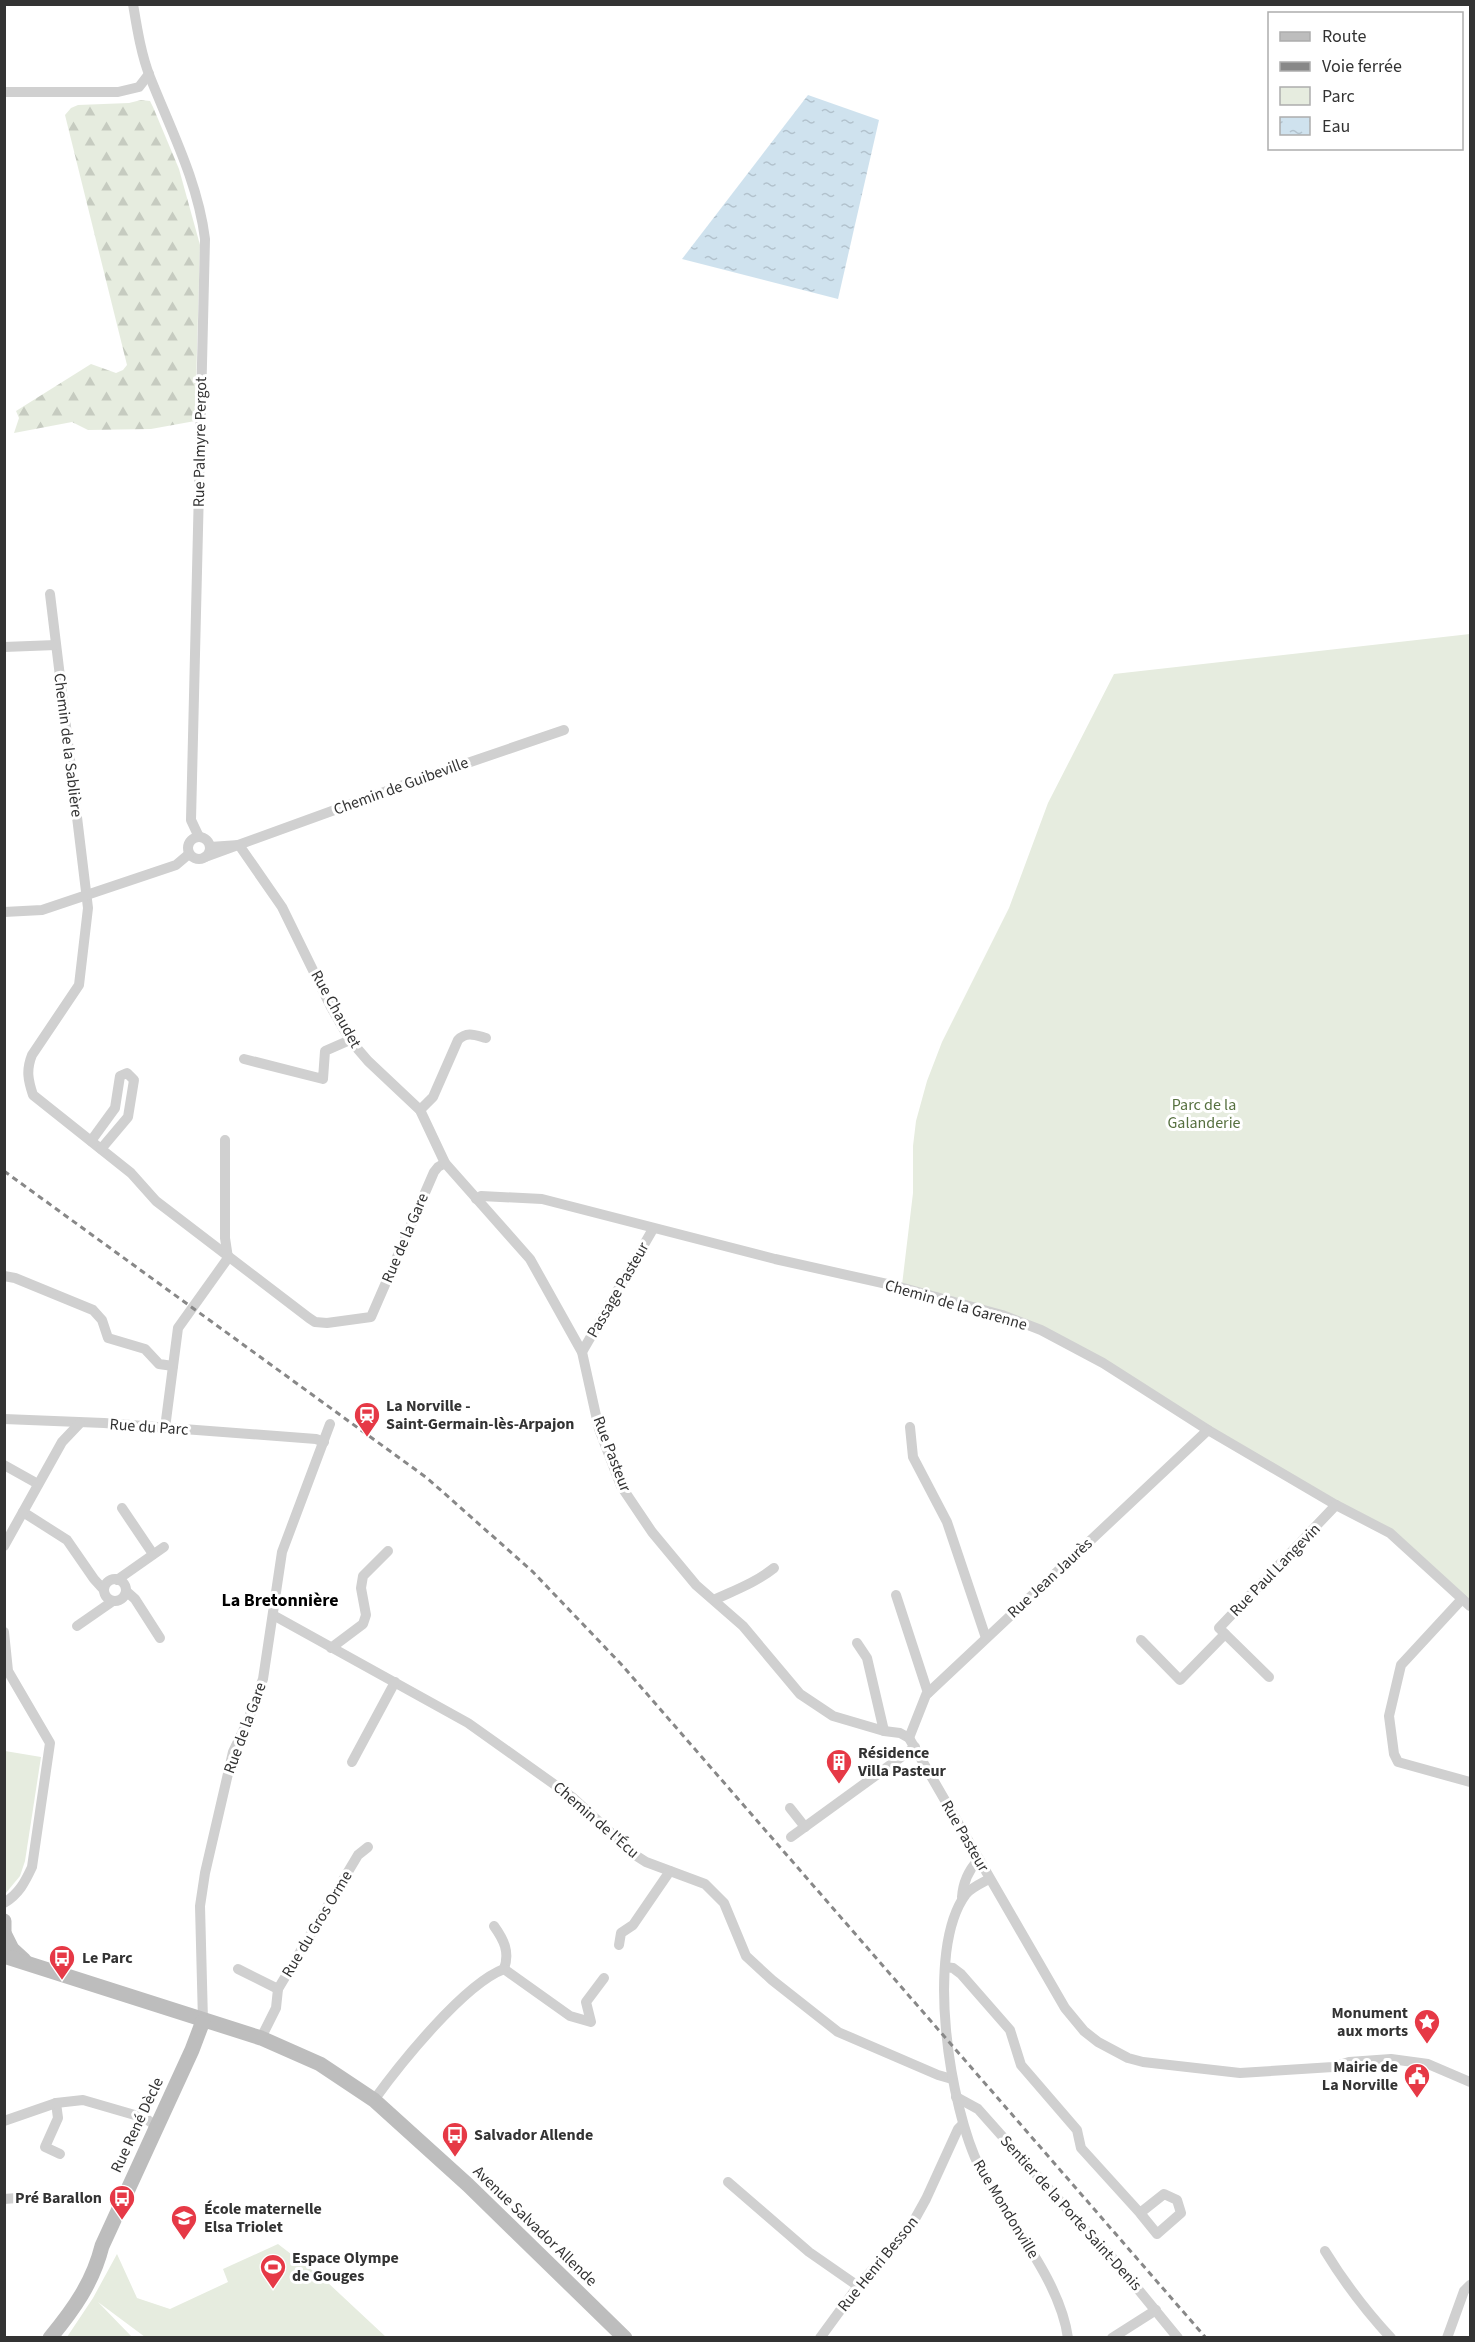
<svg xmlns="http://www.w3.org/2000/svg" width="1475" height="2342" viewBox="0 0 1475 2342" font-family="'Source Sans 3',sans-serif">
	<defs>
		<pattern id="forest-firs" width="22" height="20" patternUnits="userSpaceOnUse" patternTransform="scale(1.5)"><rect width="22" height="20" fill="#e6ecdf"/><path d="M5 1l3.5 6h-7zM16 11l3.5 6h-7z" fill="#c6cbc0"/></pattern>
		<pattern id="water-ripples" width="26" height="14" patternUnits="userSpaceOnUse" patternTransform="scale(1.5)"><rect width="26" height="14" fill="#cfe2ee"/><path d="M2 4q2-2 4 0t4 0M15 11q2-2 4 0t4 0" fill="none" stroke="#b2c2cd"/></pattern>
	</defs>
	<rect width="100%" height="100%" fill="#fff"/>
	<polygon fill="url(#forest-firs)" points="141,100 150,101 153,107 179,169 200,245 195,421 151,429 88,430 72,422 14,433 19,418 16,411 91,364 116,373 123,370 127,365 65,115 71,108 78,105 129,103"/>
	<g fill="#e6ecdf">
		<polygon points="1470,634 1470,1606 1390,1532 1041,1330 902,1285 913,1193 913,1146 916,1121 927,1081 942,1042 1009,908 1048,803 1114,674"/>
		<polygon points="5,1751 41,1757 25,1861 20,1876 5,1894"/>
		<polygon points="278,2244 326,2281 386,2337 145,2337 98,2302 132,2337 67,2337 93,2298 117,2254 137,2298 170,2309 228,2282 223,2269"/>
	</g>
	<polygon fill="url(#water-ripples)" points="808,95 879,120 838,299 682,259"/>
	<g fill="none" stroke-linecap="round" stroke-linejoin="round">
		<g stroke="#d0d0d0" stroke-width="10">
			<path d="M133,4C137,28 141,54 150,77C171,130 198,182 205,239L191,820L199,837"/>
			<polyline points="4,92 118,92 139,87 149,74"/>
			<path d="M50,594L88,908L79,985L32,1055C26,1070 28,1080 33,1095L131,1173L156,1201L309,1318L315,1322L327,1323L371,1317L434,1172L438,1167L445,1163"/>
			<polyline points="4,647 56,645"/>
			<circle cx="199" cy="848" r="11"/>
			<polyline points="210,847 239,845 282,907 331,1007 350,1040 368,1061 420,1110 445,1163 530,1259 582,1352 599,1429 621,1486 652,1532 696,1585 743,1626 800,1694 833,1716 884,1731 900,1733 909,1738 1065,2008 1084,2031 1098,2042 1128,2058 1143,2062 1240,2073 1333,2067 1349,2062 1391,2059 1428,2064 1470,2082"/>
			<polyline points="205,857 409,783 564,730"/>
			<polyline points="4,912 42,910 176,865 189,854"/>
			<polyline points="244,1059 323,1079 325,1051 350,1040"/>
			<path d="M420,1110L433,1097L458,1040C467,1031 475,1035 486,1038"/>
			<polyline points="225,1140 225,1238 228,1258"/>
			<polyline points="91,1141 115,1108 120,1076 127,1073 134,1080 128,1117 101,1149"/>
			<polyline points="476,1199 481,1196 542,1199 775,1259 896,1286 1002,1315 1041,1330 1103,1363 1208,1430 1336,1505 1390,1533 1470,1606"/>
			<polyline points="4,1276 15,1278 93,1310 102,1320 108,1338 145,1349 159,1364 173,1366"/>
			<polyline points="582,1352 653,1229"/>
			<polyline points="4,1419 104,1423 316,1439 324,1442"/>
			<polyline points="910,1427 913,1457 947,1522 986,1638"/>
			<polyline points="165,1428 178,1328 228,1258"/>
			<polyline points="4,1465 38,1484"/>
			<polyline points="122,1508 153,1554"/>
			<polyline points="23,1512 67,1540 94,1579 104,1590"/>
			<polyline points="4,1546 62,1442 80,1423"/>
			<circle cx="115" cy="1590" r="11"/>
			<polyline points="117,1580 164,1547"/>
			<polyline points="126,1591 135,1599 160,1638"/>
			<polyline points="896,1595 928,1693"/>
			<polyline points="1462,1599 1401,1665 1389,1716 1394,1754 1398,1762 1470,1782"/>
			<path d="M714,1600C735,1590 755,1583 774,1568"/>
			<polyline points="273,1615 468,1723 572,1797 635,1855 646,1862 705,1884 724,1903 746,1956 772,1980 838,2032 938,2075 952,2079"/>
			<polyline points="77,1626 113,1601"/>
			<path d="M4,1632L8,1671L50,1743L32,1867C25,1882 19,1894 4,1903"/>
			<polyline points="1141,1640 1180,1680 1225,1634"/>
			<polyline points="857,1643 867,1658 884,1731"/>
			<polyline points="331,1648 363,1624 366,1615 361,1588 363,1576 388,1551"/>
			<polyline points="1269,1677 1219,1628 1336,1505"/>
			<polyline points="909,1738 926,1695 1208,1430"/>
			<polyline points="352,1762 395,1682"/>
			<polyline points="790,1808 805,1827"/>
			<polyline points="791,1837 915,1747"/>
			<path d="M989,1879C982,1883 972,1887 966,1894C924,1950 950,2109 980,2168C1007,2220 1060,2279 1068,2338"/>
			<path d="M962,1897C963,1882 968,1871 978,1860"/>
			<path d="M494,1926C504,1940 510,1952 504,1969"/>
			<polyline points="619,1945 621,1933 633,1925 670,1871"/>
			<polyline points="945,1967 953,1968 961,1974 1010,2030 1021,2065 1077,2130 1081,2148 1140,2213 1157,2234 1181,2213 1177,2200 1164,2194 1140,2213"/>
			<polyline points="238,1969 278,1989"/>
			<polyline points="504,1969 570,2016 591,2022 586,2002 604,1978"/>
			<polyline points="203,2021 200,1906 205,1873 233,1752 247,1723 263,1679 282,1552 330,1424"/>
			<polyline points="261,2038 276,2008 278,1989 358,1855 368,1847"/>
			<polyline points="956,2097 978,2109 1084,2228 1110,2255 1178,2338"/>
			<path d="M374,2100C400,2064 464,1984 504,1969"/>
			<polyline points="56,2103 58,2118 45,2147 60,2154"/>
			<polyline points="4,2121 56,2103 83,2100 145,2118 156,2126"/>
			<polyline points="728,2182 809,2252 858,2286"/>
			<polyline points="4,2199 17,2198"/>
			<path d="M1325,2251C1344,2282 1366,2311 1391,2338"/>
			<polyline points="820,2338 858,2286 911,2226 926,2199 958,2129 963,2124"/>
			<polyline points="1112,2338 1156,2310"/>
			<polyline points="1447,2338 1464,2291 1470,2285"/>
		</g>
		<g stroke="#bdbdbd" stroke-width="15">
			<polyline points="4,1921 4,1936"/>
			<polyline points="5,1935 12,1949 24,1960"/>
			<polyline points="4,1956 261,2038 320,2064 374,2100 468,2185 625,2338"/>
			<path d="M50,2338C74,2309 93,2282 102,2246L192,2050L203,2021"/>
		</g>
		<polyline stroke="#888" stroke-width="3" stroke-dasharray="6 4.5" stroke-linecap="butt" points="4,1171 427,1478 532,1571 621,1664 1206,2338"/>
	</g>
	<defs>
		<g id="station-pin" transform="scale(1.35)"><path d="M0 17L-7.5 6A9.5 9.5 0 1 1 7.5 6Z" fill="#e63946" stroke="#fff"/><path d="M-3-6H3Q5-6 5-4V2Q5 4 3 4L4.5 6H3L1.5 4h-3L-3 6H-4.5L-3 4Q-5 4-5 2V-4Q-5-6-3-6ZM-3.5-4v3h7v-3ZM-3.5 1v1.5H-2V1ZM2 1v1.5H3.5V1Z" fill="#fff"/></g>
		<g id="building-pin" transform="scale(1.35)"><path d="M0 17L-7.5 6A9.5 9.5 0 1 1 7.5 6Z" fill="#e63946" stroke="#fff"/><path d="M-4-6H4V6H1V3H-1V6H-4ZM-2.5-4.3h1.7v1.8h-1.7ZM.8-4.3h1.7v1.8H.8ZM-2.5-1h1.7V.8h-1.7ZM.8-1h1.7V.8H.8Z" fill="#fff"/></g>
		<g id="bus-pin" transform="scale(1.35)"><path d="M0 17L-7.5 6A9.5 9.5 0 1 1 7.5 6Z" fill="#e63946" stroke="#fff"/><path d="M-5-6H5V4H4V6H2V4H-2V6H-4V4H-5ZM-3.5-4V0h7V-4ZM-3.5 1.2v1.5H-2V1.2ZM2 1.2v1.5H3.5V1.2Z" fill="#fff"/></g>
		<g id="sight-pin" transform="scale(1.35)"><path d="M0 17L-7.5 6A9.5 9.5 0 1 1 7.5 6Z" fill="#e63946" stroke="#fff"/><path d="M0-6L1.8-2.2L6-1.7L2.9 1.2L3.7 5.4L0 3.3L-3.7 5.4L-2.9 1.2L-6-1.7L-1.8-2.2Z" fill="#fff"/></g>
		<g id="civic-pin" transform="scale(1.35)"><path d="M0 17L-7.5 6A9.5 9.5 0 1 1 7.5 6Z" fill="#e63946" stroke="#fff"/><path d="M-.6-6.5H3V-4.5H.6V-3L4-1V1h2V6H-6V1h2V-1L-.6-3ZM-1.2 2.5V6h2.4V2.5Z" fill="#fff"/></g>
		<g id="school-pin" transform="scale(1.35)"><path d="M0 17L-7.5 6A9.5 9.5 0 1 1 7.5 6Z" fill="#e63946" stroke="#fff"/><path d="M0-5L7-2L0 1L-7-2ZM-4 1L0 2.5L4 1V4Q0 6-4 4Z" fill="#fff"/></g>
		<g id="stadium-pin" transform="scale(1.35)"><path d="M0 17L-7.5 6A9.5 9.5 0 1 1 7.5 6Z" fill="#e63946" stroke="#fff"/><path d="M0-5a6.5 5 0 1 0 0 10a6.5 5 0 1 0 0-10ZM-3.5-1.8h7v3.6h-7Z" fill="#fff"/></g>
	</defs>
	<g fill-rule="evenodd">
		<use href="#station-pin" x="367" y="1415"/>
		<use href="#building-pin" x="839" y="1762"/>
		<use href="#bus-pin" x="62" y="1958"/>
		<use href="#sight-pin" x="1427" y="2022"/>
		<use href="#civic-pin" x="1417" y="2076"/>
		<use href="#bus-pin" x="455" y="2135"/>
		<use href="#bus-pin" x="122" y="2198"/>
		<use href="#school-pin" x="184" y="2218"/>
		<use href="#stadium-pin" x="273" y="2267"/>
	</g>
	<g text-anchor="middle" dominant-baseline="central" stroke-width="6" stroke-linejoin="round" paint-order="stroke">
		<g font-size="16" fill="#333" stroke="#fff">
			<text transform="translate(200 442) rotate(-89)">Rue Palmyre Pergot</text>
			<text transform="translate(68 745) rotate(83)">Chemin de la Sablière</text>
			<text transform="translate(401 786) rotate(-20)">Chemin de Guibeville</text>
			<text transform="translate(336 1009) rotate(61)">Rue Chaudet</text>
			<text transform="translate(405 1238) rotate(-67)">Rue de la Gare</text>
			<text transform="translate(618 1290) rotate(-60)">Passage Pasteur</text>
			<text transform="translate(956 1305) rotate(16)">Chemin de la Garenne</text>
			<text transform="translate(149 1427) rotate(4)">Rue du Parc</text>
			<text transform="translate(612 1454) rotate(69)">Rue Pasteur</text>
			<text transform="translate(1275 1570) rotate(-46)">Rue Paul Langevin</text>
			<text transform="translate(1050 1578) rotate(-43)">Rue Jean Jaurès</text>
			<text transform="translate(245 1728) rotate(-70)">Rue de la Gare</text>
			<text transform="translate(596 1820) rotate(41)">Chemin de l'Écu</text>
			<text transform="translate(965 1836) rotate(60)">Rue Pasteur</text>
			<text transform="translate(317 1924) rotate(-59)">Rue du Gros Orme</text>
			<text transform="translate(137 2125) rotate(-65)">Rue René Dècle</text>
			<text transform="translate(1006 2209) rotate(59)">Rue Mondonville</text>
			<text transform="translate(1071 2213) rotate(48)">Sentier de la Porte Saint-Denis</text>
			<text transform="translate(535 2226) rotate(44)">Avenue Salvador Allende</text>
			<text transform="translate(878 2264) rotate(-51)">Rue Henri Besson</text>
		</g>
		<g font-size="16" fill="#56703f" stroke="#fff">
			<text x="1204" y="1105">Parc de la<tspan x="1204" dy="18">Galanderie</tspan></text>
		</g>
		<g font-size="16" font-weight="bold" fill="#333" stroke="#fff" text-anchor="start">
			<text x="386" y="1406">La Norville -<tspan x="386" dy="18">Saint-Germain-lès-Arpajon</tspan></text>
			<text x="858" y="1753">Résidence<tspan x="858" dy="18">Villa Pasteur</tspan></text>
			<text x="82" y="1958">Le Parc</text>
			<text x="1408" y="2013" text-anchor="end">Monument<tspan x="1408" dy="18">aux morts</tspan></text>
			<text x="1398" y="2067" text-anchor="end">Mairie de<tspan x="1398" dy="18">La Norville</tspan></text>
			<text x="474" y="2135">Salvador Allende</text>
			<text x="102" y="2198" text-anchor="end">Pré Barallon</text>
			<text x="204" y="2209">École maternelle<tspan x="204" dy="18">Elsa Triolet</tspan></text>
			<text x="292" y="2258">Espace Olympe<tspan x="292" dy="18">de Gouges</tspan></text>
		</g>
		<g font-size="18" font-weight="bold" fill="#000" stroke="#fff">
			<text x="280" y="1600">La Bretonnière</text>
		</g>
	</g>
	<rect width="1475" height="2342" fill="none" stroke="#333333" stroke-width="12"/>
	<rect x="1268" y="12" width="195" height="138" fill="#ffffff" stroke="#adadad" stroke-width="1.5"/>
	<rect x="1280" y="32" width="30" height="9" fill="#bdbdbd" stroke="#adadad" stroke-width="1.5"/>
	<text x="1322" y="42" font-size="18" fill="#333333">Route</text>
	<rect x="1280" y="62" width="30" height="9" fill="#888888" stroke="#adadad" stroke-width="1.5"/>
	<text x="1322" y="72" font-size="18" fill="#333333">Voie ferrée</text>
	<rect x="1280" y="87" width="30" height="18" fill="#e6ecdf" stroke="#adadad" stroke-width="1.5"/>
	<text x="1322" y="102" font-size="18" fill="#333333">Parc</text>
	<rect x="1280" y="117" width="30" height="18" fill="url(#water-ripples)" stroke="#adadad" stroke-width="1.5"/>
	<text x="1322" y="132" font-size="18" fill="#333333">Eau</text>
</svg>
